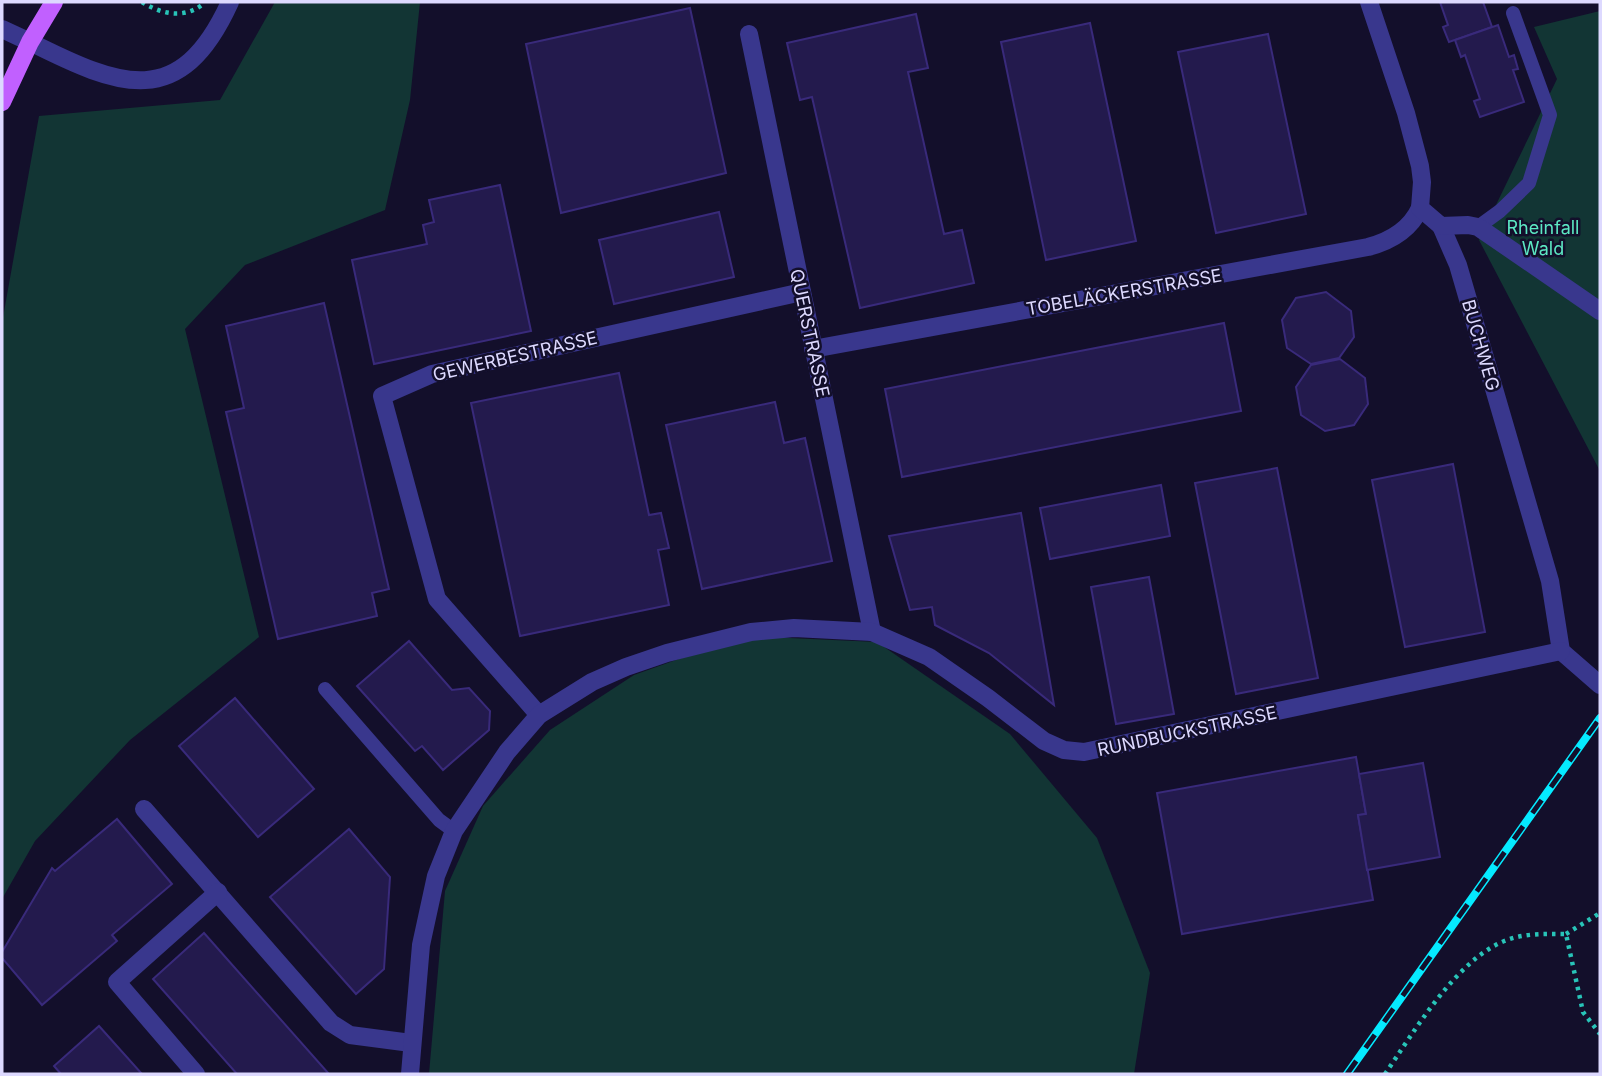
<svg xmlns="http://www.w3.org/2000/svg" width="1602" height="1076" viewBox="0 0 1602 1076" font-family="Inter,sans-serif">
	<rect width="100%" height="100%" fill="#130f2b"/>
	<g fill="#123534">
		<polygon points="275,2 420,2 410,100 385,210 245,265 185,329 259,637 130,740 35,841 2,899 2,323 39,116 220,100"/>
		<polygon points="1600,11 1600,471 1479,240 1557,79 1534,27"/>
		<polygon points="743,636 877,642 1010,734 1097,838 1150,973 1134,1074 429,1074 445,891 483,806 550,730 634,675"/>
	</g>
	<g fill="#231a4d" stroke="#392a7b" stroke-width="2">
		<polygon points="1440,2 1483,2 1492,27 1449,42 1443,27 1448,25"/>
		<polygon points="690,8 726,173 561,213 526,44"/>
		<polygon points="916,14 928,68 908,72 944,234 962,230 974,283 860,308 812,97 800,100 787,43"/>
		<polygon points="1090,23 1136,241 1046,260 1001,42"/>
		<polygon points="1498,25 1509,57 1514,55 1518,69 1513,70 1524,102 1480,117 1474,101 1480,99 1465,55 1461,57 1455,40"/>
		<polygon points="1268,34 1306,214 1216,233 1178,52"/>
		<polygon points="500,185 531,331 374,364 352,260 427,244 423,225 434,222 429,200"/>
		<polygon points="719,212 734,277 614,304 599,240"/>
		<polygon points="1326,292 1351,311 1354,337 1339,358 1311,364 1287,348 1282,320 1296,298"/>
		<polygon points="324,303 389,589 372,593 377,616 278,639 226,412 244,408 226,326"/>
		<polygon points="1224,323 1241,411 902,477 885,389"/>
		<polygon points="1340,359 1365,378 1368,404 1354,425 1325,431 1301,415 1296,387 1311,365"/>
		<polygon points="619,373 649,515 661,513 669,548 658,550 669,605 520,636 471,403"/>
		<polygon points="775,402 784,443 805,438 832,561 702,589 666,425"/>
		<polygon points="1453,464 1485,632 1405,647 1372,480"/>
		<polygon points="1277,468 1318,678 1236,694 1195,483"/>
		<polygon points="1161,485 1170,536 1050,559 1040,508"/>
		<polygon points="1021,513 1054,705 989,653 935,625 932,607 910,610 889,536"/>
		<polygon points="1149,577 1174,714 1116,724 1091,587"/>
		<polygon points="409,641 452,690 469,688 490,711 489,730 443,770 422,746 415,751 357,686"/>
		<polygon points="235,698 314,789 258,837 179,746"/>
		<polygon points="1356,757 1366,814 1358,815 1373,900 1182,934 1157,793"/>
		<polygon points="1423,763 1440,857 1367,870 1358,815 1366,814 1359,774"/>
		<polygon points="117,819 172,884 112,935 117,941 42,1005 2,958 2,952 52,868 55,871"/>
		<polygon points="349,829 390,877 384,969 356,994 270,897"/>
		<polygon points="204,933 329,1074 237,1074 153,979"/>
		<polygon points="99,1026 142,1074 61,1074 54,1066"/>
	</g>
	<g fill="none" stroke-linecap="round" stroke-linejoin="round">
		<g stroke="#28c4b8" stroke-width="4.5" stroke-dasharray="3.5 5" stroke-linecap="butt">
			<path d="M142,2C161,14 183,19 202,5"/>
			<polyline points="1566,934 1600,913"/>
			<path d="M1385,1074C1414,1032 1457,958 1507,940C1526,933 1546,934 1566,934L1583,1012L1600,1034"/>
		</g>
		<g stroke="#39378d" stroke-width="14">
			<polyline points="1478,227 1500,211 1529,183 1550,115 1513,13"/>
			<polyline points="325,689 439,820 454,831"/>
		</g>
		<g stroke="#39378d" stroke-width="18">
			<polyline points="2,29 30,42"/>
			<polyline points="749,34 872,632"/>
			<polyline points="1441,226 1458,265 1550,581 1561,651 1600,685"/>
			<path d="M813,349L1368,247C1391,241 1410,230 1420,208"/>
			<polyline points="539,715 437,599 382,396 432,374 802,292"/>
			<polyline points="144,809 331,1023 350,1035 411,1043"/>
			<polyline points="196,1074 117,982 218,892"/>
			<polyline points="410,1074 421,945 436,876 454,831 507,752 539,715 592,682 626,667 667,653 751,632 794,628 872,632 929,657 988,698 1044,741 1064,750 1084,752 1561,651"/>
		</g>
		<g stroke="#39378d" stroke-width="18">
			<polyline points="1369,2 1406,113 1420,166 1422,182 1420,208 1441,226 1468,225 1478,227 1600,311"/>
			<path d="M30,42C120,87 180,112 230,2"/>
		</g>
		<polyline stroke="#c160ff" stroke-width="18" points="2,102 30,42 54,2"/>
		<g stroke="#05eaff" stroke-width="8">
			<polyline id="rail" points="1347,1074 1600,718"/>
		</g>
		<use href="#rail" stroke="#130f2b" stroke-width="5" stroke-dasharray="16" stroke-linecap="butt"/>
	</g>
	<g text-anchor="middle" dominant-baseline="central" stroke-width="5" stroke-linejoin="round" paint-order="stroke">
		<g font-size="18" fill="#5ce8c3" stroke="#130f2b">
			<text x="1543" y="227">Rheinfall<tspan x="1543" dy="21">Wald</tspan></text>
		</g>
		<g font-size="18" fill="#ddd9ff" stroke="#130f2b">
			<text transform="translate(1124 292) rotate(-10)">TOBELÄCKERSTRASSE</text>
			<text transform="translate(810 333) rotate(78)">QUERSTRASSE</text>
			<text transform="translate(1481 345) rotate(74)">BUCHWEG</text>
			<text transform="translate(515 356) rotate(-13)">GEWERBESTRASSE</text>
			<text transform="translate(1187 731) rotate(-12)">RUNDBUCKSTRASSE</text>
		</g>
	</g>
	<rect width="1602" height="1076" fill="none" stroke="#ddd9ff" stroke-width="7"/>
</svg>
